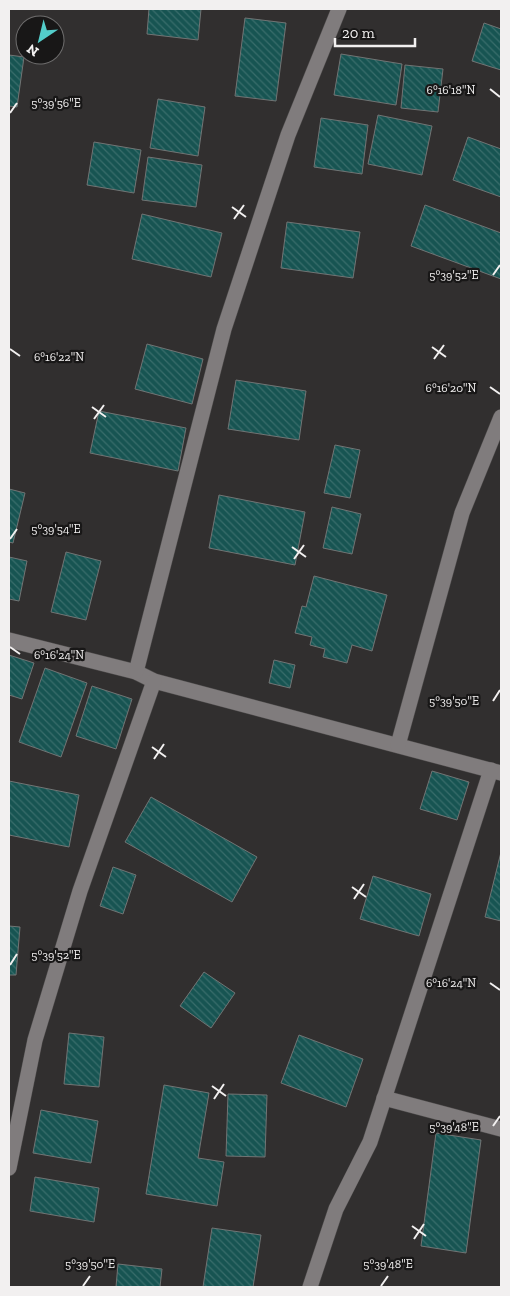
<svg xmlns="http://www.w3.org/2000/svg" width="510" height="1296" viewBox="0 0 510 1296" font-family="'Zilla Slab',serif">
	<defs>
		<pattern id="building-back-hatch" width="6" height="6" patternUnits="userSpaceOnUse" patternTransform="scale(1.25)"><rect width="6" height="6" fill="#175452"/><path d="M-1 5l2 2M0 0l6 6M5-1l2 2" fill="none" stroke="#396d6b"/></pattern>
	</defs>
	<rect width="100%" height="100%" fill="#312f2f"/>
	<g fill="url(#building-back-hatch)" stroke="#717474">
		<polygon points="149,9 201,9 198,40 147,34"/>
		<polygon points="245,18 286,23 276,101 235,96"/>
		<polygon points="484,23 501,29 501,70 472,61"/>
		<polygon points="341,54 402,64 396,105 334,95"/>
		<polygon points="9,55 24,57 17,107 9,106"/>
		<polygon points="405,65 443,69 438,112 401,108"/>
		<polygon points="158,99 205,107 198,156 150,148"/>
		<polygon points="378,115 432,126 422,175 368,164"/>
		<polygon points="321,118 368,125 362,174 314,167"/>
		<polygon points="468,137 501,149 501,197 453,180"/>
		<polygon points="94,142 141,150 134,193 87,185"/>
		<polygon points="148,157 202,165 196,207 142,200"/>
		<polygon points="425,205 501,233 501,279 411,246"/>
		<polygon points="142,214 222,233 211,277 132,259"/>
		<polygon points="287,222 360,232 353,278 281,268"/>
		<polygon points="147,344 203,359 192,404 135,389"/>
		<polygon points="236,380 306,391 299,440 228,429"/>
		<polygon points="99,411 186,428 178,471 90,453"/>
		<polygon points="335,445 360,450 350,498 324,493"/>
		<polygon points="9,489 25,493 13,543 9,542"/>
		<polygon points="219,495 305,512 295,565 209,548"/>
		<polygon points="332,507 361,514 352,554 323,548"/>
		<polygon points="66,552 101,561 86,620 51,612"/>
		<polygon points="9,557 27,561 19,601 9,599"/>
		<polygon points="314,576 387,595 372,651 352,645 347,663 323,657 325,649 310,645 312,637 295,633 302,606 306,607"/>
		<polygon points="9,655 34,663 22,699 9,695"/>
		<polygon points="274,660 295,665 290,688 269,683"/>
		<polygon points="45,668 87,683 61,757 19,742"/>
		<polygon points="92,686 132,699 116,749 76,736"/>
		<polygon points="432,771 469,782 457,820 420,809"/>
		<polygon points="9,781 79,795 69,847 9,835"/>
		<polygon points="151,797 257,857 232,902 125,842"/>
		<polygon points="501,852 501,921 485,917"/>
		<polygon points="113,867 136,875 123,914 100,906"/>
		<polygon points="373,876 431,894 419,936 360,919"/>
		<polygon points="9,926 20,927 16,975 9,975"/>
		<polygon points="204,972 235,993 211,1028 180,1006"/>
		<polygon points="69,1033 104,1037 99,1087 64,1084"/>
		<polygon points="299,1035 363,1059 346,1107 281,1083"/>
		<polygon points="164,1085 209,1093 198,1158 224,1162 217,1206 146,1194"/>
		<polygon points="228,1094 267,1095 265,1157 226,1156"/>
		<polygon points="41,1110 98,1121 91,1163 33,1153"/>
		<polygon points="436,1133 481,1140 466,1253 421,1246"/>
		<polygon points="35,1177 99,1188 94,1222 30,1211"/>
		<polygon points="212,1228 261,1235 253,1287 203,1287"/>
		<polygon points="118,1264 162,1269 160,1287 116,1287"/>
	</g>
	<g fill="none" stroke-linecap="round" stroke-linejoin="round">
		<g stroke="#4d4b4b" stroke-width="16">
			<g id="street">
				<polyline points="9,640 136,672 154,681 501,773"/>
				<polyline points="136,672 224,329 288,135 339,9"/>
				<polyline points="398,745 462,513 501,417"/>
				<polyline points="384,1098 501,1129"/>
				<polyline points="9,1168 35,1040 80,891 154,681"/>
				<polyline points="310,1287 336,1209 370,1142 491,770"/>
			</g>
		</g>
		<use href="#street" stroke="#807c7d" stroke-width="15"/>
	</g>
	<path fill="none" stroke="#f2f0f0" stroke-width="2" d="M490,89L500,97M10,113L17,103M232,207L246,217M234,219L244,205M493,275L500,265M432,347L446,357M10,349L20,356M434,359L444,345M490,387L500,394M92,407L106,417M94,419L104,405M10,539L17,529M292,547L306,557M294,559L304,545M10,647L20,654M493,701L500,690M152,747L166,757M154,759L164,744M352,887L366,897M354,899L364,884M10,965L17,954M490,983L500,990M212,1086L226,1096M214,1099L224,1084M493,1126L500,1116M412,1226L426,1236M414,1239L424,1224M83,1286L90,1276M381,1286L388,1276"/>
	<g font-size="12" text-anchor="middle" fill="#f2f0f0" stroke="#181717" stroke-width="4.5" stroke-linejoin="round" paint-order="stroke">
		<text x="451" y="94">6°16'18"N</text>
		<text x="56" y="107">5°39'56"E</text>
		<text x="454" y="279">5°39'52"E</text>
		<text x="59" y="361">6°16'22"N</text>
		<text x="451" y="392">6°16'20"N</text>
		<text x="56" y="533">5°39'54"E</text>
		<text x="59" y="659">6°16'24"N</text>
		<text x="454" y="705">5°39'50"E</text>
		<text x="56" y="959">5°39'52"E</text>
		<text x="451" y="987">6°16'24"N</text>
		<text x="454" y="1131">5°39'48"E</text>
		<text x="90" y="1268">5°39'50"E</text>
		<text x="388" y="1268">5°39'48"E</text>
	</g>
	<rect width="510" height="1296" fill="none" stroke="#f2f0f0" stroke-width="20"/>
	<g transform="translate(40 40) rotate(215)"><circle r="24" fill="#181717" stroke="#6f6e6e"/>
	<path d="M0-4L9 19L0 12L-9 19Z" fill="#53cdca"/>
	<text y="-8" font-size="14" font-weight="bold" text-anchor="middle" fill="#f2f0f0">N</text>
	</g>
	<path d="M335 38v8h80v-8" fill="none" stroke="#f2f0f0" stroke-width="2.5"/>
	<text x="342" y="38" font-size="15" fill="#f2f0f0" stroke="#181717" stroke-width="4" paint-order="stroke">20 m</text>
</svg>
